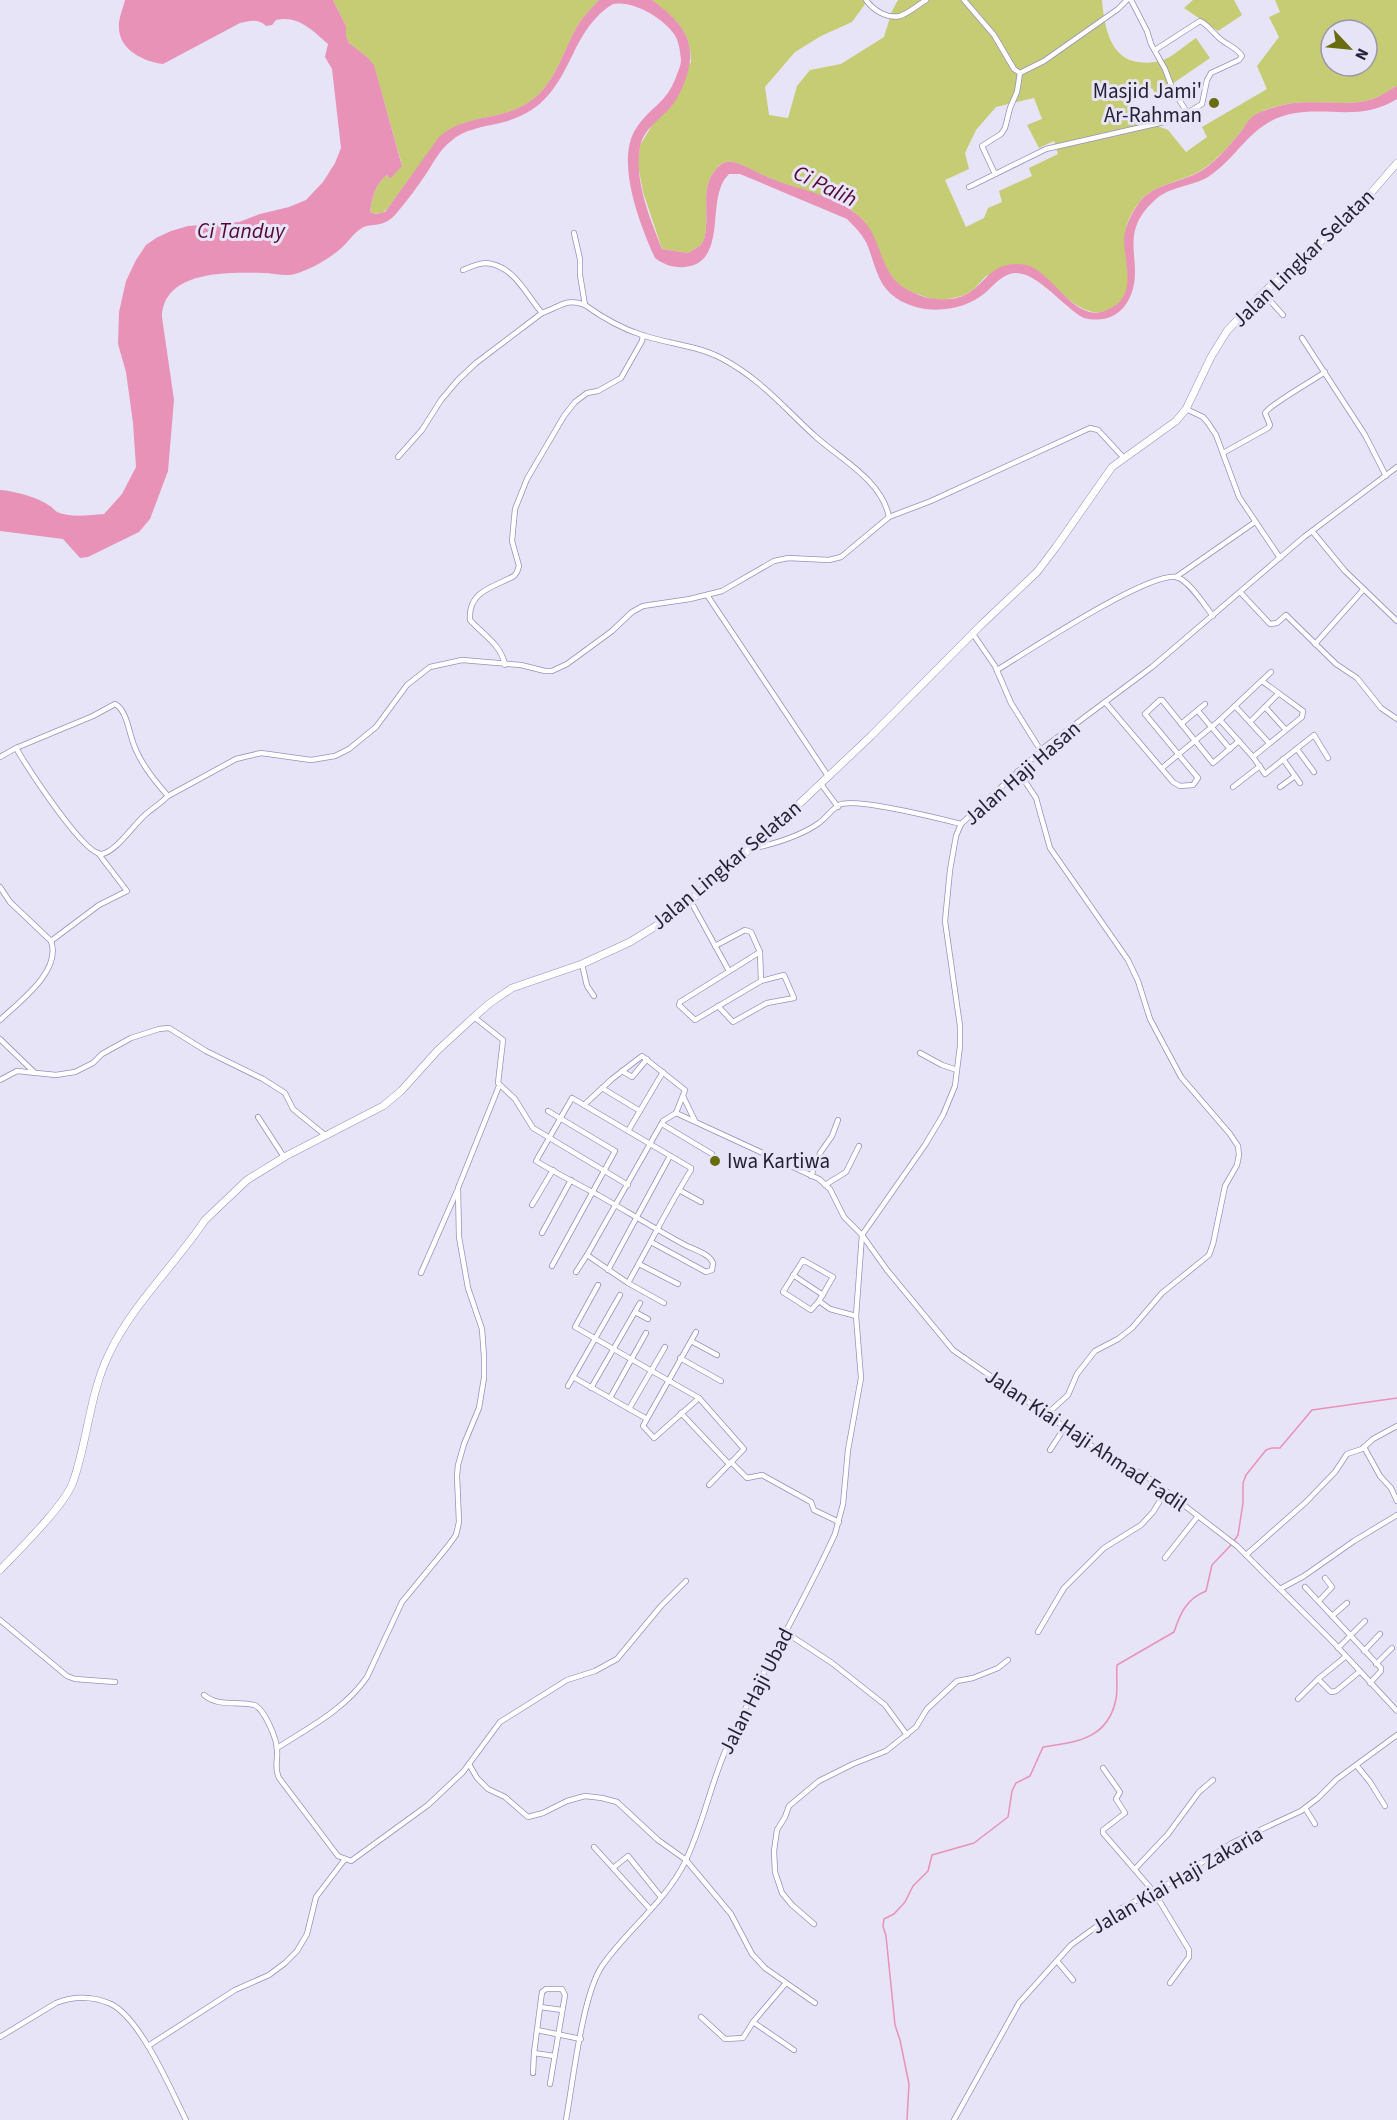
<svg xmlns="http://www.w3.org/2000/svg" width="1397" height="2120" viewBox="0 0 1397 2120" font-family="'Source Sans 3',sans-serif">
	<rect width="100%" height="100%" fill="#e7e4f8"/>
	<g fill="#c5cc73" fill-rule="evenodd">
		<path d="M333,0H599C592,8 583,16 578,25C562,52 556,84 529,102C501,121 463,114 439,138L388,208C383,214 378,215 370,212C372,198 375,184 387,175L390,179L402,165L374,66L366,56L349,43L346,36V26Z"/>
		<path d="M652,0H868L852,22L821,36L795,52L765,87L769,115L788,118L797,86L810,70L841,64L884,37L892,11L898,0H1102C1105,36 1114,71 1160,61C1172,58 1185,45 1196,38L1210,58L1156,95L1152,88L1132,97L1127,109L1140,119L1168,130L1186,152L1207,137L1202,127L1267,89L1257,66L1279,37L1269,17L1280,12L1275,0H1397V86C1389,90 1381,96 1373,99C1343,108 1312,98 1282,105C1274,107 1259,111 1253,117C1248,121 1243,129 1239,134C1229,146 1216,161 1203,169C1184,182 1159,182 1142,199C1133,209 1126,222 1125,235C1122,262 1142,292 1110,309C1081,325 1053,279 1031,267L986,276L974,289L965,295L958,297L943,300L932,299L911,292L898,284L887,270L866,223L853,211L841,203L774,180L733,162C726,161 721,163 717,168C701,186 708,205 706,227C706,234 704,239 701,245L688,253L662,249L643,192L638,165L640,145L691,62C691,30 675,19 652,0ZM1331,30H1367V66H1331ZM1034,98L1042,119L1027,125L1039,148L1054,141L1058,154L1029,168L1032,176L999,191L1002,202L988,208L984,218L966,227L945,180L969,169L965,153L976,130L996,107Z"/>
		<polygon points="1193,0 1234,0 1242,15 1218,31 1184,8"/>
	</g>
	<path fill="#e892b7" d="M125,0H333L346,26V36L349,43L366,56L374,65L402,166L390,179L387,175C375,184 372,198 370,212L376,214L385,212L388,208L439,137C463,114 501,121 529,102C556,84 562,52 578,25C583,16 592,8 599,0H652C680,21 698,39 687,75C683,87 678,99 670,108C659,120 643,130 640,147C634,181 650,218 662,249L688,253L701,245C704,240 706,234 706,227C708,205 701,186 717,168C722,163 726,161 733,162C748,166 760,175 775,180C806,192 840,196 864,221C884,244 879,276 910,291C926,300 950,303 967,294C987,282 990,263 1020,264C1052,265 1072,326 1107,310C1139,297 1124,264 1124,238C1125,225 1134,208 1143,198C1160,182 1185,182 1204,169C1217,160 1229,146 1239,134C1244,128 1248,120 1253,116C1260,111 1275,107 1283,105C1313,98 1344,108 1373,99C1381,96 1389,90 1397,86V99C1360,122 1330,106 1290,114C1250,123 1239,157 1208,177C1191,187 1169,186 1154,201C1147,207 1139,217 1136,227C1131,241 1135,257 1135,272C1135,303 1116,326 1084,318C1064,308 1038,272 1015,273C1002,274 994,285 985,293C960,314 916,316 891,294C877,282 874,261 867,244C862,234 855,227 847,219L740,174H729C704,197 730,262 685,267C674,268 664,265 655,258C640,225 614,159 637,127C651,106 666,104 676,77C678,71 681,66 681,60C680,51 679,41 674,34C663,18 633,0 613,4C594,15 582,35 573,54C556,89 542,113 500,123C483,127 464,129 450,142C441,149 434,161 428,171C418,186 407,201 395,215C381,229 373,222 362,228C353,233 347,244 339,250C327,260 309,270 295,274C285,277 273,273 263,273C229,272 163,270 162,317L174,400L168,471L150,519L139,532L88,557L80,558L63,539L0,531V490C15,491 37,497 50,506C51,506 55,511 57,512C70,518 90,515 104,514L122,494L136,467L133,423L126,372L118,344L119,312L126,281L136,260L146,245L156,238L171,231L188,226L239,222L260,214L289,207L306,200L323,182L335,163L341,148L332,69L325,57L328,44C312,30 298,15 276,20L272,25L266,26C258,18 250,21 240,23L163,64C145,62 119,50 119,28C118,19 123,9 125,0Z"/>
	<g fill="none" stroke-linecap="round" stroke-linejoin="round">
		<g stroke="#e892b7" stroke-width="1.5">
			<polyline points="1234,1541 1238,1535 1243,1503 1243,1483 1246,1475 1266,1450 1272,1448 1280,1448 1312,1410 1397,1398"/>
			<path d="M907,2120L909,2084L900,2040L895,2025L886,1936L883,1926L884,1919L894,1914L905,1902L913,1886L928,1871L932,1855L974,1843L1008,1817L1012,1791L1016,1783L1030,1776L1043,1747C1077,1742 1108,1739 1116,1699C1118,1688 1116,1676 1117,1665L1174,1632C1180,1614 1186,1599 1206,1591L1212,1565L1231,1545"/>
		</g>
		<g stroke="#9890bf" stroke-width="6">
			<g id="street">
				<path d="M866,0C873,10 887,19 900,16C909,13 918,5 926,0"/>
				<polyline points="964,0 994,35 1014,69 1020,73 1044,61 1118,9 1127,0"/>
				<polyline points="1131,0 1147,31 1151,44 1165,69 1173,90 1188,114"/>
				<polyline points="995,174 982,146 1001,134 1005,128 1010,108 1017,92 1020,73"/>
				<path d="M969,187L1046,149L1177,119L1202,104L1207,80L1211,73L1239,60L1242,56C1238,49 1230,46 1223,41C1214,35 1209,25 1200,21L1155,50"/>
				<path d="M574,233L580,259V275L585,305C603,318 620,328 642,335C668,344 696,345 721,358C761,379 784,408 816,437C842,460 882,481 889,517L931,501L1090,428L1098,430L1123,457"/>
				<path d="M463,270C470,267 479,263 486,263C514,265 527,296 542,313C558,308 567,297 585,305"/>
				<polyline points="1263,293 1283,315"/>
				<polyline points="1302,338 1365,435 1386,476"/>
				<polyline points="1186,409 1203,417 1208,423 1216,435 1239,497 1280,558"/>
				<path d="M1223,453L1268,428L1270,425L1265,413C1269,405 1314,380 1325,372"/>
				<polyline points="398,457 422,430 441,400 458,380 476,363 542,313"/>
				<polyline points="1312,531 1345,571 1397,621"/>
				<polyline points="1176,577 1255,522"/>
				<polyline points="1241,593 1270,624 1277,623 1286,615 1336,664 1357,678 1381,708 1397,719"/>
				<polyline points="707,595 828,776"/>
				<polyline points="973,634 995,666 1011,703 1041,751"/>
				<polyline points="1315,644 1363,590"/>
				<path d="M505,665C501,644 482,634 470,620C468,591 492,588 514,576L517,572L519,566L512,541L515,509L527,479L564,416L575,402L587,393L598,391L621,378L642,341L643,335"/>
				<path d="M997,670C1027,652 1146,573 1176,577C1188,579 1205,606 1213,616"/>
				<polyline points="1262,681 1303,711 1302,717 1253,757 1220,720 1271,672"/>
				<polyline points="1105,702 1173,782 1180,786 1193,785 1198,778 1145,714 1160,700 1162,700 1213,763 1239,741"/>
				<polyline points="1235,706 1269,743"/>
				<polyline points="1265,707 1285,729"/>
				<polyline points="1198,711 1230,749"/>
				<polyline points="1250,722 1278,694"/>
				<polyline points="1181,724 1205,704"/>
				<path d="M16,748C26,765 84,856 102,854C117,851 134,824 146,814C153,808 161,803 168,796"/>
				<polyline points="1297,749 1314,772"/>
				<path d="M0,757L16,748L93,716L115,704C125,709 128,726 131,736C137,759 153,779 168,796L236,759L261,753L311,760L335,756L349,749L376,727L407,685L430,667L462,660L521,665L545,671H552L567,664L612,631L632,612L643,606L690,599L722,591L774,561L788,558L829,560L841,557L889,517"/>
				<polyline points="1253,757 1265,774 1314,735 1328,758"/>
				<polyline points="1283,759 1300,783"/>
				<polyline points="1162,768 1220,720"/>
				<polyline points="1018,771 1036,798 1050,848 1128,960 1138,981 1150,1019 1181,1077 1230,1134 1238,1146 1239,1155 1237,1165 1225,1186 1213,1244 1209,1255 1162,1293 1132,1328 1118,1339 1095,1351 1077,1374 1068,1395 1046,1415"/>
				<polyline points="821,784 838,807"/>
				<polyline points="1233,787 1260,766"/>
				<polyline points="1280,787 1295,776"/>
				<path d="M751,849C774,844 799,837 819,823C826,818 832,809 839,805C854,797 941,819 961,824"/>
				<polyline points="0,887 10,902 51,941 99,905 127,891 98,853"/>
				<polyline points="690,900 729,971"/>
				<polyline points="715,946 745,930 751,932 760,952"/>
				<polygon points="760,952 761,981 695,1020 679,1005 680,1002"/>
				<polyline points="582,964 587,986 594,996"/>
				<polyline points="718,1006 733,1022 767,1003 794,998 784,975 761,981"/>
				<polyline points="474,1017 503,1040 498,1083 515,1099 533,1128 628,1185"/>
				<path d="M0,1020C19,1002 62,971 51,941"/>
				<polyline points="0,1039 35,1073"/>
				<polyline points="920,1053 942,1065 957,1070"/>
				<polyline points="622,1071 632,1077 647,1059"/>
				<polyline points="0,1080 17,1071 56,1075 75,1072 93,1063 102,1054 131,1038 159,1029 169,1028 206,1051 263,1079 285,1093 293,1109 325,1135"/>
				<polyline points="602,1088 640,1111"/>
				<polyline points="683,1096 695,1121"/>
				<polyline points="584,1105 612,1079 642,1056 685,1090 676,1113"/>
				<polyline points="548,1111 615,1151 552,1266"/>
				<polyline points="258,1117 284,1157"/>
				<polyline points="662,1124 712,1154"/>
				<polyline points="628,1131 663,1072"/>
				<polyline points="811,1176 820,1153 832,1136 838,1120"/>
				<polyline points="825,1185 846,1172 859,1146"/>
				<polyline points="679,1190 701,1202"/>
				<polyline points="532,1205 553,1170"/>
				<polyline points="542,1233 571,1180"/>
				<polygon points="803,1260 833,1277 819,1301 811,1310 783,1292"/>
				<polyline points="639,1264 678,1284"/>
				<polyline points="608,1270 670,1156"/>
				<polyline points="576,1272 587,1255"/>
				<polyline points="421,1273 457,1191"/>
				<polyline points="793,1275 823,1295"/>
				<path d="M628,1283C649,1246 668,1207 691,1170V1168L572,1098L536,1161C556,1173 577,1184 598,1195C626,1211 654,1228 683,1244C692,1249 709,1253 713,1263L712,1270L706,1272L651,1242"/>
				<polyline points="598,1285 575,1327 699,1398 744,1449 709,1485"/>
				<polyline points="819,1301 830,1309 856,1316"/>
				<polyline points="664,1303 628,1283 587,1255 663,1121 676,1113 819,1179 830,1189 844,1217 862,1235 887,1270 953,1350 1105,1455 1146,1476 1237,1546 1333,1642 1397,1711"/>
				<polyline points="635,1312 648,1319"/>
				<polyline points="696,1332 643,1426 654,1438 699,1398"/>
				<polyline points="691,1341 717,1355"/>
				<polyline points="680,1358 721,1381"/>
				<polyline points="573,1377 647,1419"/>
				<polyline points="568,1386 620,1295"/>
				<polyline points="591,1388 640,1303"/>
				<polyline points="610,1398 646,1333"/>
				<polyline points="629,1409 665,1347"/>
				<polyline points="681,1413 729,1464"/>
				<polyline points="1364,1447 1380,1476 1391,1488 1397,1501"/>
				<polyline points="1050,1450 1065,1427"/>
				<polyline points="731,1462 747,1478 762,1475 811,1502 814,1510 839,1522"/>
				<polyline points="1246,1555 1306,1502 1335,1472 1347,1454 1362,1449 1373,1439 1397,1426"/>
				<polyline points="1165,1558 1198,1516"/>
				<polyline points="1305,1587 1381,1668 1381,1671 1370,1683"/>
				<polyline points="1280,1589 1304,1576 1354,1541 1397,1515"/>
				<polyline points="1319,1601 1332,1587 1325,1578"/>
				<polyline points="1332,1616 1347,1603"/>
				<polyline points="0,1620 67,1676 75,1679 115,1682"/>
				<polyline points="785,1632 832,1663 885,1705 907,1735"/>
				<polyline points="1038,1632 1064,1588 1104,1548 1141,1525 1153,1512 1166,1491"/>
				<polyline points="1338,1648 1365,1621"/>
				<polyline points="1364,1651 1380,1634"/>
				<polyline points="1345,1657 1318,1679 1331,1692 1336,1691 1359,1672"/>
				<polyline points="1376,1664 1392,1648"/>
				<path d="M204,1695C218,1707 237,1701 254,1705C264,1708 277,1739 277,1750C278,1760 274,1768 279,1778L338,1856L351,1861L428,1805L463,1772L500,1722L567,1680L595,1671L617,1659L661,1606L686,1581"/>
				<polyline points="1298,1699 1318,1679"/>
				<path d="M277,1748C310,1727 345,1709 367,1677L402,1602L448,1546L456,1535L459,1522L457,1476L458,1465L464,1444L479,1408L484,1378V1357L482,1329L468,1288L459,1237L458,1188L499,1086"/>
				<polyline points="469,1764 477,1778 488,1789 505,1797 528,1817 543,1813 567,1801 585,1796 602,1798 617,1802 658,1840 686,1860 731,1914 752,1954 765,1968 815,2003"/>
				<polyline points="1357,1766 1370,1782 1385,1806"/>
				<polyline points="1103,1768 1120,1792 1116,1799 1125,1813 1103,1830 1103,1833 1154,1892 1189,1950 1189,1957 1170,1983"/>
				<polyline points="1305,1808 1315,1824"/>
				<polyline points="594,1847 650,1909"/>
				<polyline points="613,1868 628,1856 661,1897"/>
				<polyline points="1135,1869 1168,1834 1199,1792 1213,1780"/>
				<polyline points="814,1924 792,1905 782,1893 775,1872 774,1851 777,1830 785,1817 789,1806 819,1781 853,1764 886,1751 916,1727 927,1709 957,1681 973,1678 998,1668 1008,1660"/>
				<polyline points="1057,1961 1073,1980"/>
				<polyline points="786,1983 753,2022 794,2050"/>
				<polyline points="540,2007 562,2010"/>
				<polyline points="701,2017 725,2039 743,2038 753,2022"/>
				<polyline points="537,2030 581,2039"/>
				<path d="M0,2037L56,2003C74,1996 93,1996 111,2004C141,2019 171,2090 186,2120"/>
				<polyline points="148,2046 235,1990 269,1975 285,1963 297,1951 307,1934 316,1897 345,1859"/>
				<polyline points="534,2053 554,2056"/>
				<polyline points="533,2073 534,2053 542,1992 546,1989 562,1989 565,1995 550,2084"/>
				<path d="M566,2120C573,2082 582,1996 602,1966C627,1930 664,1903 684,1864C704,1824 711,1780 730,1740C763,1670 803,1604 835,1534L843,1504L848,1450L861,1378L856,1316L862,1235L925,1145L943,1115L955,1086L960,1046V1026L945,921L950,870L956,836L961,824L1046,746L1152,667L1304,537L1397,467"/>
				<polyline points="954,2120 1019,2003 1071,1945 1122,1908 1165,1886 1232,1843 1301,1811 1318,1798 1337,1779 1397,1735"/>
			</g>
		</g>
		<g stroke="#9890bf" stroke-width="8">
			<path id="secondary" d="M0,1570C18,1551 65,1505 73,1482C88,1440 89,1395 109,1354C132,1305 175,1265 205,1220L247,1180L286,1156L383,1106L401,1091L438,1050L474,1017L490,1003L512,988L582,964L630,942L664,921L702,891L779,823L871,736L981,625L1037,572L1056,547L1112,467L1176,421L1186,409L1211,357L1227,331L1263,293L1357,209L1397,163"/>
		</g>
		<use href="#street" stroke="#fff" stroke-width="4.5"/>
		<use href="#secondary" stroke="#fff" stroke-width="7"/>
	</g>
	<g fill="#686c0f" stroke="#e7e4f8" stroke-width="2">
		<circle cx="1214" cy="103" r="6"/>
		<circle cx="715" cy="1161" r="6"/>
	</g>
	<g text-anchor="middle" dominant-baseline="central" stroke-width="6" stroke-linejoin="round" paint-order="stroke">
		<g font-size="21" fill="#262235" stroke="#e7e4f8" text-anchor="end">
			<text x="1202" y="91">Masjid Jami'<tspan x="1202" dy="24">Ar-Rahman</tspan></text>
			<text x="727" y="1161" text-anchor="start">Iwa Kartiwa</text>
		</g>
		<g font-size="21" fill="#262235" stroke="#e7e4f8">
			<text transform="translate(1303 258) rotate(-44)">Jalan Lingkar Selatan</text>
			<text transform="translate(1022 773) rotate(-41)">Jalan Haji Hasan</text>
			<text transform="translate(726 865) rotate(-40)">Jalan Lingkar Selatan</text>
			<text transform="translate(1086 1440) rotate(34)">Jalan Kiai Haji Ahmad Fadil</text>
			<text transform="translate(756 1691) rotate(-63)">Jalan Haji Ubad</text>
			<text transform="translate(1177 1880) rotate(-30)">Jalan Kiai Haji Zakaria</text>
		</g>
		<g font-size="22" font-style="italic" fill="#550934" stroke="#e7e4f8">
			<text transform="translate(825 186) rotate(26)">Ci Palih</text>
			<text x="241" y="231">Ci Tanduy</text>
		</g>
	</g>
	<g transform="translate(1349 48) rotate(116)"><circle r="28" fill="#e7e4f8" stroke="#9a96aa" stroke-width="1.5"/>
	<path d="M0-4.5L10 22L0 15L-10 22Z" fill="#686c0f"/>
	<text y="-9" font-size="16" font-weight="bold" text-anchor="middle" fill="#262235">N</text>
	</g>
</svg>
